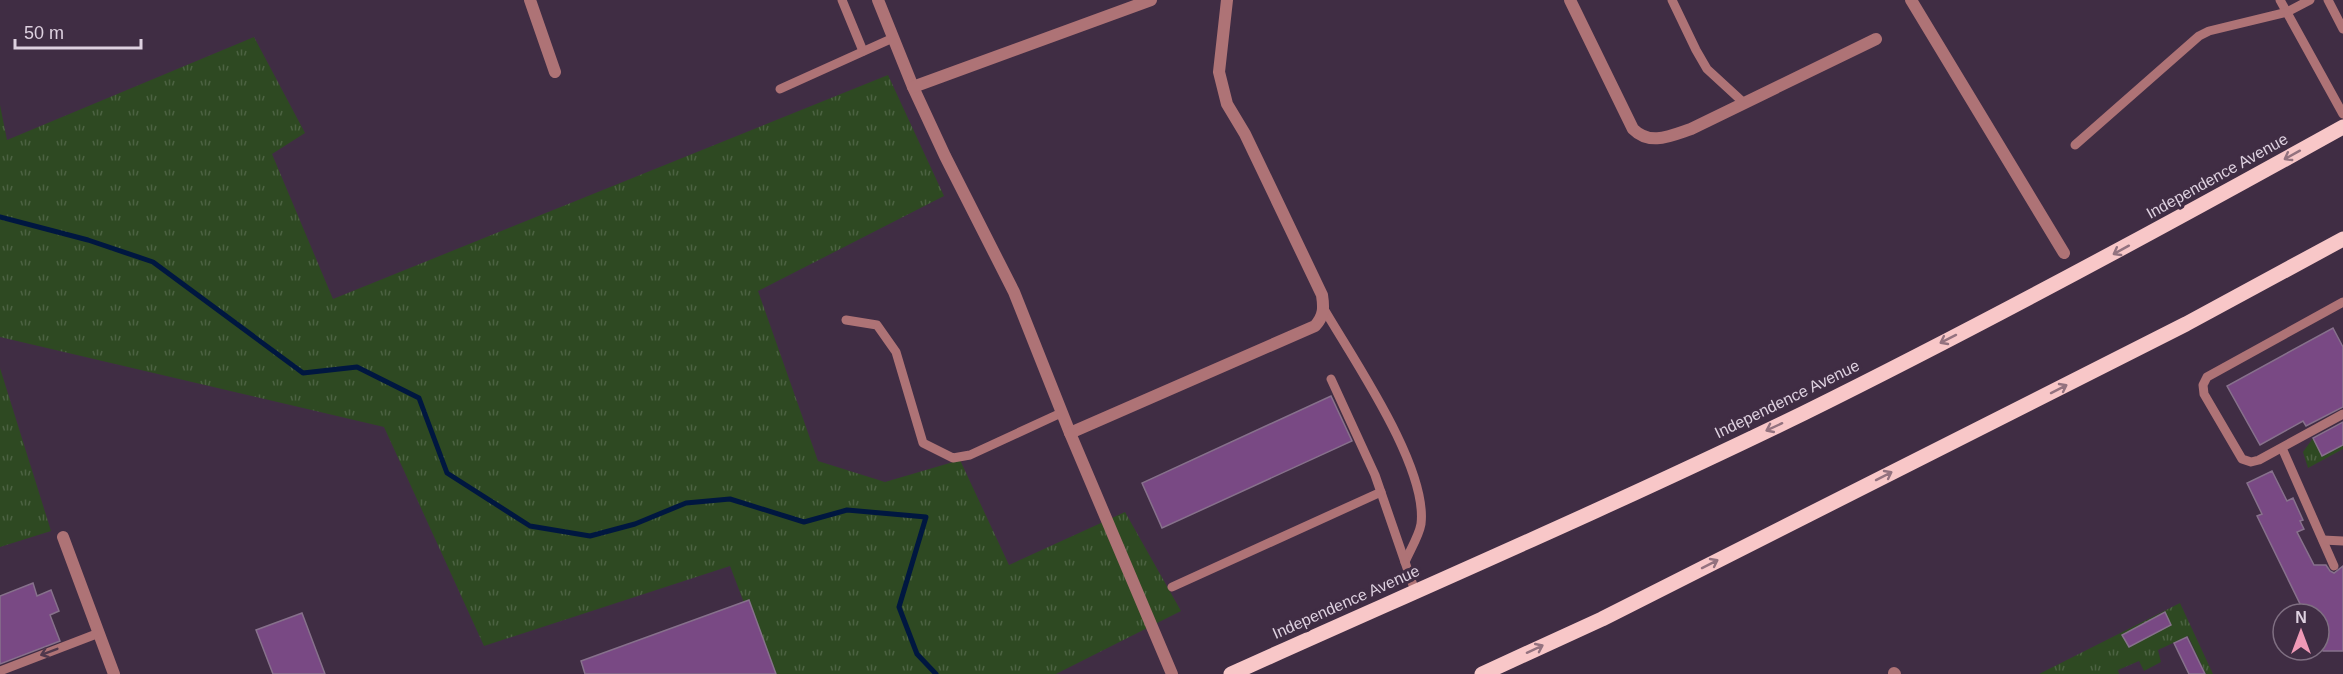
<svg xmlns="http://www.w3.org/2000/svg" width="2343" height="674" viewBox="0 0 2343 674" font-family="Arial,sans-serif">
	<defs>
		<pattern id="grass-tufts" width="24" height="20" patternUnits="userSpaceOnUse" patternTransform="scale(1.5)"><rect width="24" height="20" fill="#2e4922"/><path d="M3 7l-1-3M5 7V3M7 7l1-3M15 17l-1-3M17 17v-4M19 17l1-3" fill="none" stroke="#4c6242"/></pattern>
	</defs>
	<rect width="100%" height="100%" fill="#402d44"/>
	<g fill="url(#grass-tufts)">
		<polygon points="254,37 305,133 272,154 333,299 888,75 944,196 758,291 818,461 885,482 960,460 1009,565 1125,512 1181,611 1056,674 771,674 730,566 484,646 384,427 0,337 0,105 7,140"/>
		<polygon points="0,368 51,531 0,547"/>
		<polygon points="2313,438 2323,456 2343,445 2343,449 2308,468 2303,452"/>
		<polygon points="2180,603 2213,674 2206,674 2188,636 2158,650 2161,662 2144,671 2139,661 2118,670 2119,674 2039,674"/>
	</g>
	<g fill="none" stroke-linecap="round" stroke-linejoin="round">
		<polyline stroke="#001740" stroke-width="5" points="0,217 88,240 153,262 303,373 357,367 419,398 447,473 530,526 590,536 635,524 686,503 730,499 804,522 847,510 926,517 899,607 917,654 936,674"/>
	</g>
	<g fill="#794984" stroke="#87718c" stroke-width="1.5">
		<polygon points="2333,328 2343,347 2343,407 2306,426 2303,421 2260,445 2227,386"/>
		<polygon points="1331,396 1352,441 1162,528 1142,483"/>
		<polygon points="2343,422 2343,445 2322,456 2313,438"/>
		<polygon points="2272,471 2287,501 2293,498 2303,520 2300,521 2304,529 2297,532 2314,565 2326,565 2330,571 2334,573 2343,566 2343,651 2323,651 2319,643 2319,614 2305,614 2257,516 2262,514 2247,483"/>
		<polygon points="33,583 37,596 51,590 59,611 50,615 60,641 0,664 0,596"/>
		<polygon points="749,600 776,674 585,674 581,661"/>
		<polygon points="2165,612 2171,625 2129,647 2122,635"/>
		<polygon points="302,613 325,674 273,674 256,630"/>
		<polygon points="2187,637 2205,674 2189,674 2174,643"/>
	</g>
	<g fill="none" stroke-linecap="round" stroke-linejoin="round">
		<g stroke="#ae7376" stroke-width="9">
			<polyline points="842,0 863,51"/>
			<polyline points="1672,0 1696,50 1707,69 1744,103"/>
			<polyline points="2280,0 2343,114"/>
			<polyline points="2328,0 2343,29"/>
			<polyline points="780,89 893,38"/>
			<polyline points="2075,145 2199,36 2209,31 2287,12 2310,0"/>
			<polyline points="2343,302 2207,377 2203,385 2204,394 2242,459 2251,462 2259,460 2343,414"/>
			<path d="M1324,309C1353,359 1428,467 1421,524C1419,536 1410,550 1405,562"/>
			<polyline points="846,320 877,325 896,352 923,443 953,458 970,455 1061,413"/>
			<polyline points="1331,379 1375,475 1415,591"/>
			<polyline points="2282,448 2334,566"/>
			<polyline points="2323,540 2343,541"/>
			<polyline points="1172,587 1381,492"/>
			<polyline points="0,671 99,633"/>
		</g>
		<g stroke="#ae7376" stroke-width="12">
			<polyline points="530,0 555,72"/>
			<polyline points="878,0 913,87 945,156 1014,292 1070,433"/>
			<path d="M1570,0L1633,129C1650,146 1670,136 1691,129L1876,39"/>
			<polyline points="913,87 1151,0"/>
			<polyline points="63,537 114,674"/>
			<polyline points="1894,673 1895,674"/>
			<path d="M1172,674L1070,433L1315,326C1324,316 1324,308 1322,295L1245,134L1227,104L1219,72L1227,0"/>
		</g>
		<polyline stroke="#ae7376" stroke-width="12" points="1911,0 2064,253"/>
		<g stroke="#f8c7c8" stroke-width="15">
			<path d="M1231,674C1422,588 1615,505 1804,413C1986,323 2165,226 2343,127"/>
			<polyline points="1482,674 1602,619 2186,324 2343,239"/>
		</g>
	</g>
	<defs><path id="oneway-shaft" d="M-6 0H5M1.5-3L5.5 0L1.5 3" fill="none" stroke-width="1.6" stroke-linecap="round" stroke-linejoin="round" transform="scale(1.5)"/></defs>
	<g stroke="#93727f">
		<use href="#oneway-shaft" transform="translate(2292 155) rotate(151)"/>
		<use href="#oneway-shaft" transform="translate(2121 250) rotate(151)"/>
		<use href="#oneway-shaft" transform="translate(1948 339) rotate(153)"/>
		<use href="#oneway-shaft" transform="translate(2059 389) rotate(-27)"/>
		<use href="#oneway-shaft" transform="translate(1774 427) rotate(155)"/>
		<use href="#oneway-shaft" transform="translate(1884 476) rotate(-27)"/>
		<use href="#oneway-shaft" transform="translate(1710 564) rotate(-27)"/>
		<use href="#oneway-shaft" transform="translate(1535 649) rotate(-25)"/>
	</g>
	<use stroke="#50384c" href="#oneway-shaft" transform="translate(49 652) rotate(159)"/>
	<g text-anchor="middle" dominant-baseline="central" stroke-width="6" stroke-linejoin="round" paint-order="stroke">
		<g font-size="16" fill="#ded1e0" stroke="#402d44">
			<text transform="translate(2217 176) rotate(-29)">Independence Avenue</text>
			<text transform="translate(1787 399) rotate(-26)">Independence Avenue</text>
			<text transform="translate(1346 602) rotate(-24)">Independence Avenue</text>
		</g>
	</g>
	<g transform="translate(2301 632)"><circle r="28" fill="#402d44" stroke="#7f6f82" stroke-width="1.5"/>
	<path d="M0-4.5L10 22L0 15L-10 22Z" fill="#f09ab7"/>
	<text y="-9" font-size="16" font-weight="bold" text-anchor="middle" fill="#ded1e0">N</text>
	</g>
	<path d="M15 39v9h126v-9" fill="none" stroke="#ded1e0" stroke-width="3"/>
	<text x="24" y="39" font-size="18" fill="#ded1e0" stroke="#402d44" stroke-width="4.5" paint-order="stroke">50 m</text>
</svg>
